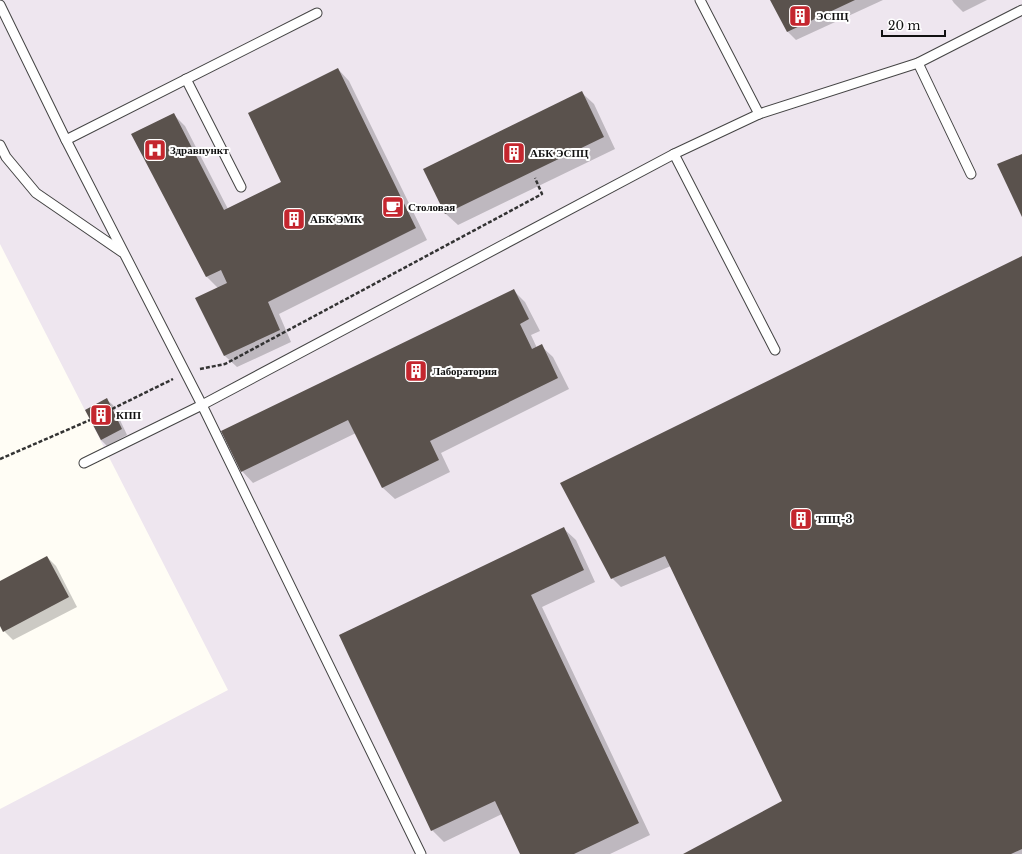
<svg xmlns="http://www.w3.org/2000/svg" width="1022" height="854" viewBox="0 0 1022 854" font-family="'Libre Baskerville',serif">
	<rect width="100%" height="100%" fill="#fffdf5"/>
	<polygon fill="#eee6ef" points="0,0 1022,0 1022,854 0,854 0,809 228,690 0,244"/>
	<g fill="#0003">
		<polygon points="771,0 883,0 796,40 787,31"/>
		<polygon points="952,0 987,0 963,12 954,3"/>
		<polygon points="338,69 349,81 427,240 279,314 291,342 237,367 225,356 196,299 218,288 207,277 132,134 173,114 185,126 228,209 282,182"/>
		<polygon points="582,93 594,104 615,149 458,225 446,214 425,169"/>
		<polygon points="1022,258 1022,854 685,854 784,801 671,566 621,587 612,578"/>
		<polygon points="513,290 525,302 540,331 531,335 537,348 541,346 553,357 569,389 441,453 450,472 395,499 383,488 356,433 253,483 242,471"/>
		<polygon points="107,400 113,405 127,435 107,446 101,440 86,410"/>
		<polygon points="564,529 576,540 595,582 542,607 650,835 610,854 521,854 502,814 444,842 432,830 340,635"/>
		<polygon points="47,557 56,566 77,607 13,640 4,631 0,624 0,582"/>
	</g>
	<g fill="#5a524d">
		<polygon points="770,0 855,0 787,32"/>
		<polygon points="338,68 416,228 268,302 280,330 224,356 195,298 227,283 221,270 206,277 131,134 174,113 224,210 281,182 248,113"/>
		<polygon points="582,91 604,137 445,214 423,169"/>
		<polygon points="1022,154 1022,217 997,164"/>
		<polygon points="1022,256 1022,849 1011,854 683,854 782,801 665,556 611,579 560,483"/>
		<polygon points="514,289 529,319 520,324 532,349 542,344 558,378 430,441 439,460 382,488 348,420 241,472 221,431"/>
		<polygon points="107,398 122,429 101,440 85,410"/>
		<polygon points="564,527 584,570 531,595 639,823 574,854 520,854 495,801 431,831 339,635"/>
		<polygon points="47,556 69,597 3,632 0,626 0,581"/>
	</g>
	<g fill="none" stroke-linecap="round" stroke-linejoin="round">
		<g stroke="#444" stroke-width="11">
			<g id="lane">
				<polyline points="700,0 759,114"/>
				<polyline points="0,5 66,140 202,405 421,854"/>
				<polyline points="918,63 971,174"/>
				<polyline points="186,79 241,187"/>
				<polyline points="66,140 317,13"/>
				<polyline points="0,145 6,157 36,193 122,252"/>
				<polyline points="674,154 775,350"/>
				<polyline points="84,463 202,405 674,154 759,114 918,63 1022,10"/>
			</g>
		</g>
		<g stroke="#333" stroke-width="2.5" stroke-dasharray="4 2" stroke-linecap="butt">
			<polyline points="200,369 225,364 542,194 535,178"/>
			<polyline points="112,409 173,379"/>
			<polyline points="0,459 90,420"/>
		</g>
		<use href="#lane" stroke="#fff" stroke-width="9"/>
	</g>
	<defs>
		<g id="building-square" transform="scale(1.15)"><rect x="-9" y="-9" width="18" height="18" rx="4" fill="#c4262e" stroke="#fff"/><path d="M-4-6H4V6H1V3H-1V6H-4ZM-2.5-4.3h1.7v1.8h-1.7ZM.8-4.3h1.7v1.8H.8ZM-2.5-1h1.7V.8h-1.7ZM.8-1h1.7V.8H.8Z" fill="#fff"/></g>
		<g id="hospital-square" transform="scale(1.15)"><rect x="-9" y="-9" width="18" height="18" rx="4" fill="#c4262e" stroke="#fff"/><path d="M-5-5h3v3.5h4V-5h3V5h-3V1.5h-4V5h-3Z" fill="#fff"/></g>
		<g id="cafe-square" transform="scale(1.15)"><rect x="-9" y="-9" width="18" height="18" rx="4" fill="#c4262e" stroke="#fff"/><path d="M-5.5-4.5H6V0H3Q3 3.5 0 3.5H-2.5Q-5.5 3.5-5.5 0ZM3-3.2v2h1.7v-2ZM-6 4.5H4V6H-6Z" fill="#fff"/></g>
	</defs>
	<g fill-rule="evenodd">
		<use href="#building-square" x="800" y="16"/>
		<use href="#hospital-square" x="155" y="150"/>
		<use href="#building-square" x="514" y="153"/>
		<use href="#cafe-square" x="393" y="207"/>
		<use href="#building-square" x="294" y="219"/>
		<use href="#building-square" x="416" y="371"/>
		<use href="#building-square" x="101" y="415"/>
		<use href="#building-square" x="801" y="519"/>
	</g>
	<g text-anchor="middle" dominant-baseline="central" stroke-width="4" stroke-linejoin="round" paint-order="stroke">
		<g font-size="11" font-weight="bold" fill="#111" stroke="#fff" text-anchor="start">
			<text x="816" y="16">ЭСПЦ</text>
			<text x="170" y="150">Здравпункт</text>
			<text x="530" y="153">АБК ЭСПЦ</text>
			<text x="408" y="207">Столовая</text>
			<text x="310" y="219">АБК ЭМК</text>
			<text x="432" y="371">Лаборатория</text>
			<text x="116" y="415">КПП</text>
			<text x="816" y="519">ТПЦ-3</text>
		</g>
	</g>
	<path d="M882 30v6h63v-6" fill="none" stroke="#111111" stroke-width="2"/>
	<text x="888" y="30" font-size="12" fill="#111111" stroke="#ffffff" stroke-width="3" paint-order="stroke">20 m</text>
</svg>
